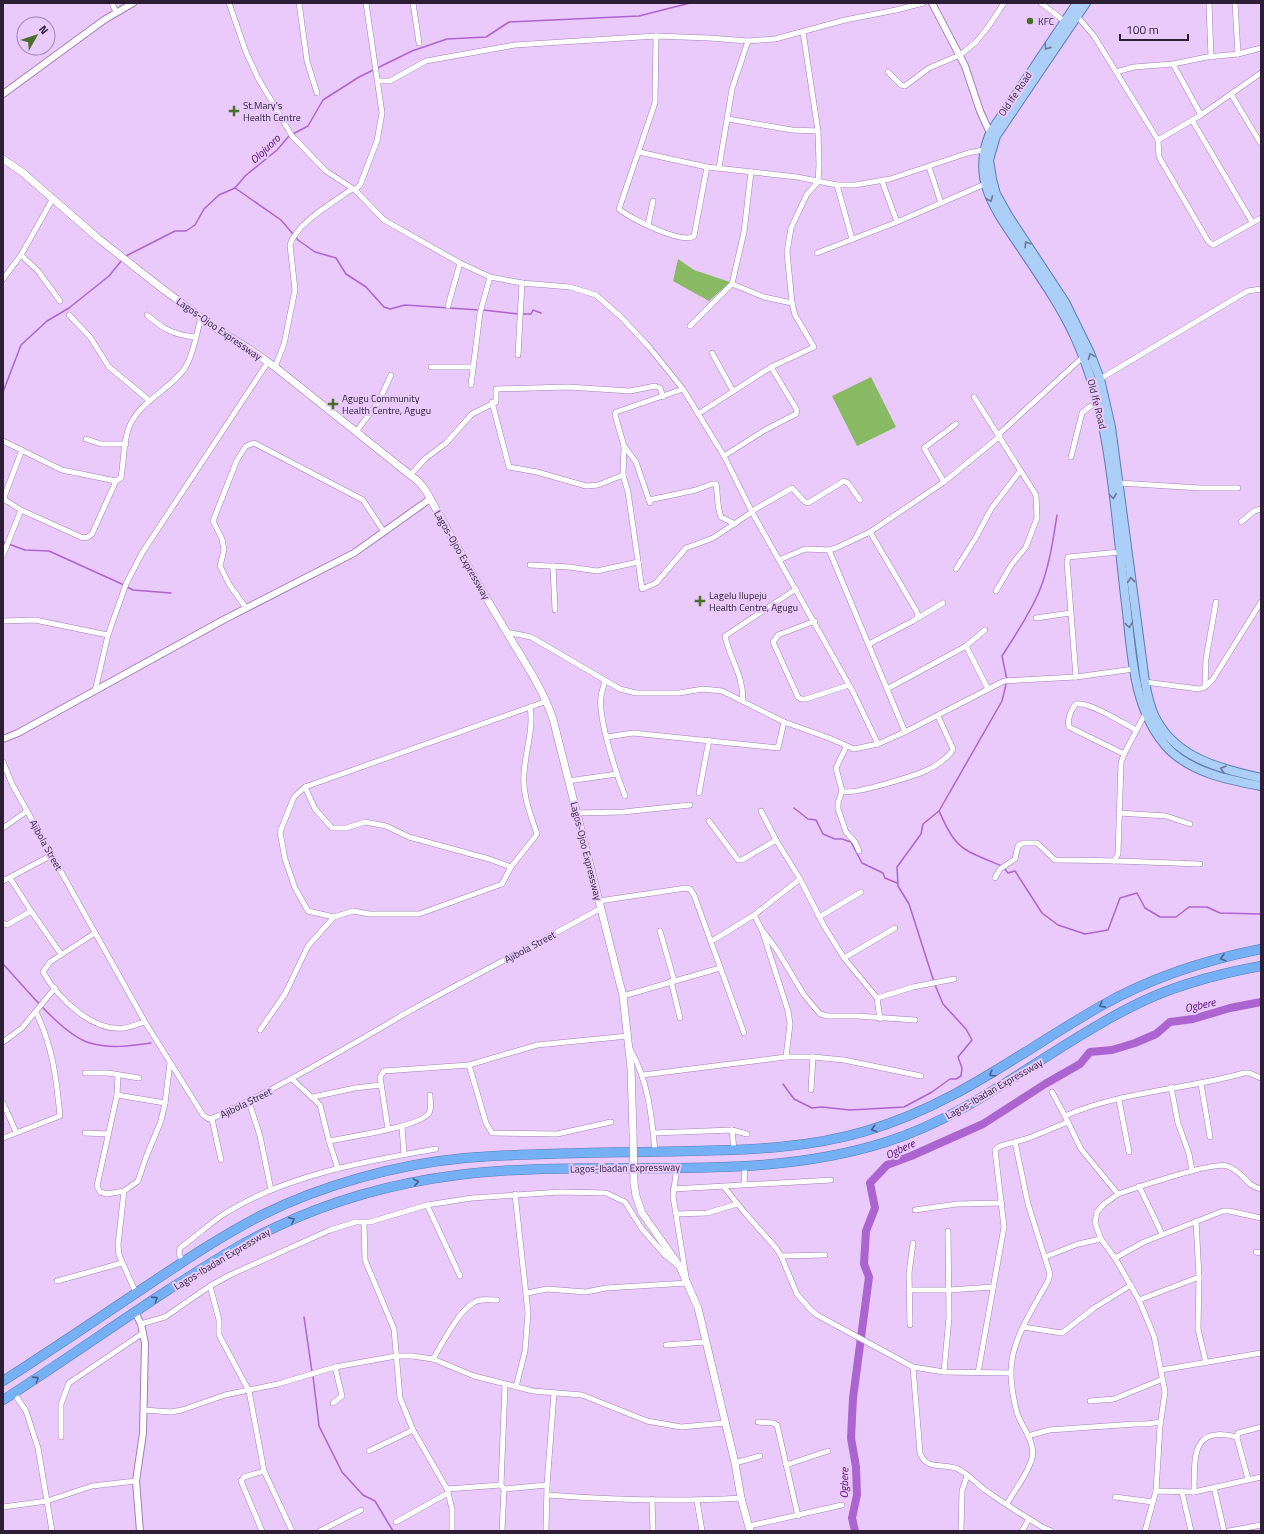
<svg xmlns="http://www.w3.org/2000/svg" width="1264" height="1534" viewBox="0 0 1264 1534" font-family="'Titillium Web',sans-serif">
	<rect width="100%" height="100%" fill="#e9cafb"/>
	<g fill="#88ba64">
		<polygon points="678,259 694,270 730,282 709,301 673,281"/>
		<polygon points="871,377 896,427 857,446 832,396"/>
	</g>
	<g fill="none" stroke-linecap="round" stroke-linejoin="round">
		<g stroke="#ac64d0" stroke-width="1.5">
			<polyline points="235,188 281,220 298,240 315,252 336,258 346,274 366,287 384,307 390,309 405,305 479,310"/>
			<polyline points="126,256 175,231 186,231 195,225 204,209 219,195 235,188 245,176 277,150 289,136 308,126 323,100 359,77 412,51 447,39 486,37 509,22 639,16 690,3"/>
			<polyline points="483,310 518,314"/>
			<polyline points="522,314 531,314 533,310 541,313"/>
			<polyline points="3,392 21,345 47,321 69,308 109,276 122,260"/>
			<polyline points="3,542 25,550 49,551 124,585"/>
			<polyline points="127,587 133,590 171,593"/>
			<polyline points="794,808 808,819 816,820 823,834 835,839 842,839 851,842 862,863 883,873 885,878 897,883"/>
			<path d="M939,811C948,831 955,847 976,855C984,859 993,862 1002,866"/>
			<polyline points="1004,868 1008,873 1015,871 1042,913 1058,925 1085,934 1108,930 1120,898 1137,893 1145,908 1160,917 1176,917 1189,907 1207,907 1220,913 1261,914"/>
			<path d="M3,964C24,986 62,1035 90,1043C110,1049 131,1046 151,1043"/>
			<path d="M934,982L909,904L898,886L897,867L921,834L923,824L939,811L1002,701L1007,680L1002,656C1015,636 1029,615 1039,592C1049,568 1053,541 1057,515"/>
			<polyline points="783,1084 794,1099 812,1108 822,1107 850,1110 904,1107 932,1092 950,1079 956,1079 961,1076 962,1068 958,1057 972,1040 966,1029 943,1004 935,985"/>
			<polyline points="304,1317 312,1372"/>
			<polyline points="313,1376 319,1426 342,1472 363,1495 375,1501 393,1531"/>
		</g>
		<polyline stroke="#ac64d0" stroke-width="8" points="855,1531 852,1518 857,1495 856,1467 851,1438 853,1398 869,1277 864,1264 866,1231 875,1208 870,1183 887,1165 911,1156 983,1124 1045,1084 1080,1064 1090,1052 1112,1050 1135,1043 1156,1034 1170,1022 1193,1019 1230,1008 1261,1002"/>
		<g stroke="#a47eb8" stroke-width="6">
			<g id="minor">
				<polyline points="112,3 116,12"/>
				<polyline points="229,3 246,52 258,78 292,136 326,171 355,190 384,220 460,263 490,277 522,283 570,287 596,295 621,317 649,347 683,389 724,456 752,512 853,692 878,744"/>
				<polyline points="299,3 307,61 317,93"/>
				<polyline points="413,3 419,43"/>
				<polyline points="1041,3 1064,21"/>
				<polyline points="1209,3 1211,57"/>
				<polyline points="1235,3 1238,54"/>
				<polyline points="1077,16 1094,36 1158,140 1159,157 1208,241 1213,245 1261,218"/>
				<path d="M656,36L655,103L619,209C629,218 683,245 694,236L707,167"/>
				<polyline points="1173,64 1201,115"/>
				<polyline points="888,72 901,85 905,86 929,68 960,55 976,42 988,27 1004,3"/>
				<polyline points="1116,72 1134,67 1173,64 1207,57 1238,54 1261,48"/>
				<polyline points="378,81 390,81 426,61 515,45 656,36 709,38 748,41 775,39 845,20 896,10 923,3"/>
				<polyline points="1231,94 1261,144"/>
				<polyline points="728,119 792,130 818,131"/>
				<polyline points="1192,120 1252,222"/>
				<polyline points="1158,140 1201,115 1261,73"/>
				<polyline points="639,152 707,167 797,177 837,185 855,185 890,179 968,153 983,150"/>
				<polyline points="929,167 941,203"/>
				<polyline points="719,168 732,89 748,41"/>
				<polyline points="882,181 897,222"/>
				<polyline points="837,185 852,239"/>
				<polyline points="355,190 360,185 377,141 382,113 366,3"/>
				<polyline points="648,225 653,201"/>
				<polyline points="817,253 897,222 985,184"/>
				<polyline points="21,255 38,271 60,301"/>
				<polyline points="3,279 21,255 52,200"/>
				<polyline points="732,284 764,297 792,303"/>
				<polyline points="448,306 460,263"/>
				<polyline points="69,315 90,337 109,367 150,401"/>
				<path d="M147,315C163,329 174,335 195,337"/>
				<polyline points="690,326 732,284 744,232 751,172"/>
				<polyline points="712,353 733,391"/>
				<polyline points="518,355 522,283"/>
				<path d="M275,367L284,344L295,290L290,245C296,223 334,202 352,189"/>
				<polyline points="431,367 472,367"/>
				<polyline points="1100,379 1239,296 1248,291 1261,289"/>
				<polyline points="471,385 480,313 490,277"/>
				<polyline points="683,389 616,412 615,415 624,446 623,475 628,492 642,589 656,583 686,548 713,538 752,512"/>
				<polyline points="974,397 1036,495 1037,518 1026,547 1012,564 996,591"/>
				<polyline points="492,402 509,467 537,472 586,486 598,485 623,475"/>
				<polyline points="698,414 771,367 814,347 795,315 792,303 787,252 791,228 807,194 818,182 819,165 818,131 803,32"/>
				<polyline points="356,432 379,401 391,375"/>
				<polyline points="999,434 1084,356"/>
				<polyline points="86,439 101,444 126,444"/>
				<polyline points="3,441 62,470 116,481"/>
				<polyline points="624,446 636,462 650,503"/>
				<path d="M22,450L4,497L5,500L21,510L83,538L88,537L92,534L116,481L121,478C124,460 123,439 131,423C142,400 171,389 185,368C194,354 196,334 201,318"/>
				<polyline points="724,456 765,430 796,414 797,410 771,367"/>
				<polyline points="1071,457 1082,413 1089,407 1099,403"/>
				<polyline points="410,475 426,458 446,443 472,414 496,402 496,389 568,387 630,391 655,386 660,388 663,397"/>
				<polyline points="944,482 924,448 956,424"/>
				<polyline points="1119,483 1200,488 1238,488"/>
				<path d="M649,500L696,490L712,484H716C718,496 717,507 721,517L735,524"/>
				<polyline points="752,511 792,488 805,502 808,503 844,481 848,483 860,500"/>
				<polyline points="1241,522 1254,511 1261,509"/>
				<polyline points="870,532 917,612 918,618"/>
				<polyline points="829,550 905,732"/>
				<polyline points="3,555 21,510"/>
				<polyline points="779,560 805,549 829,550 836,548 870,532 944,482 1000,436"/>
				<polyline points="530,565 569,567 597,571 638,562"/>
				<polyline points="553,566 555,610"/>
				<polyline points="956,569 975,539 991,509 1020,471"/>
				<polyline points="246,608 229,584 220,566 224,550 222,539 213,521 237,460 246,446 254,443 363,500 384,532"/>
				<polyline points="1036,618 1070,613"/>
				<polyline points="3,621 35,620 108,635"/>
				<polyline points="815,621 778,635 773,642 798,697 801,699 806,699 849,685"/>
				<polyline points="506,632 531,637 620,689 636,693 679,693 703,689 722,691 784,722 829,738 854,749 878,744 905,732 1004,681 1076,677 1134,669"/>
				<polyline points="869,644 913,621 943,603"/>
				<polyline points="966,646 988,689"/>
				<polyline points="1076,677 1067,562 1068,557 1120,552"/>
				<path d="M605,680C604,685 602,691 601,696C598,719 616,773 625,796"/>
				<polyline points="1145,682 1199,689 1205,687 1213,679 1261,602"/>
				<polyline points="1205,687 1206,659 1216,602"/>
				<polyline points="887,689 966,646 985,630"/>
				<polyline points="95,691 108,635 126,584 142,553 268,362"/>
				<path d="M743,701C743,673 730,660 725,636L796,589"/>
				<polyline points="607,737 633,733 778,748 784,722"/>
				<polyline points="846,747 836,768 842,791 838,803 838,809 846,832 855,842 859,851"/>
				<path d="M1124,754L1069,727C1067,720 1071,709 1076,704C1090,702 1123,723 1136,730"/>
				<path d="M3,762L12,784L145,1022L203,1115L209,1119L213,1118C281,1087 344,1049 408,1012C472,976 537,944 601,908"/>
				<polyline points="568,781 617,774"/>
				<polyline points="305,787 294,797 280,832 285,859 295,888 308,911 334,917"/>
				<path d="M842,791C851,796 918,775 929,769C936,766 950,756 953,749L938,716"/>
				<polyline points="699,793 709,740"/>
				<polyline points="761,811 776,840 800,879 824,926 844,958 877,998 880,1019"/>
				<polyline points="576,813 623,812 690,805"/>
				<polyline points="1119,813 1166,816 1190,824"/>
				<polyline points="709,821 738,860 742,860 776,840"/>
				<polyline points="3,828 27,811"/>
				<polyline points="1114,861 1118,854 1121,763 1124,754 1145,714"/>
				<polyline points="511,867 489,859 409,837 386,826 365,822 346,828 332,828 315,809 305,787 547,701"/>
				<polyline points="10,878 31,911 61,954"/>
				<path d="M995,878L1000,869L1015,859L1018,846L1023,843H1037L1055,860C1103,860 1151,862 1200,864"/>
				<polyline points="3,881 52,855"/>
				<polyline points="599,901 686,888 690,889 694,895 744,1033"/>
				<polyline points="754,915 762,930 788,1011 790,1024 786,1057"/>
				<polyline points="819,917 861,892"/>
				<polyline points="3,923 7,925 31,911"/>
				<polyline points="762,930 777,950 804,995 820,1014 827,1016 857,1016 915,1020"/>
				<polyline points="660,931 674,980"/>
				<path d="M95,933L50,962L43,972C58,998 92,1032 124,1028C131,1027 138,1024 145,1022"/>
				<polyline points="712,941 754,915 800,879"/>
				<polyline points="844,958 895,928"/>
				<polyline points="671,981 680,1018"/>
				<polyline points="623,996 720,968"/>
				<polyline points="877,998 913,987 954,979"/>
				<path d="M260,1030L285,994L308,946L334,917L353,911L369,914H419L502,884L511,867L537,834C531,816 522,794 524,774C525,752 534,729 530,707"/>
				<polyline points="3,1042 22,1028 55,988"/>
				<path d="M630,1049C648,1080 652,1117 655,1152"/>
				<polyline points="469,1065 486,1123 492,1133 557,1134 611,1122"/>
				<polyline points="85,1073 108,1073 139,1078"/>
				<polyline points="118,1075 117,1095 97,1186 100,1192 107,1194 124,1191"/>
				<polyline points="643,1075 786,1057 813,1057 844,1060 921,1076"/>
				<polyline points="292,1079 320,1105 329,1141 338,1169"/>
				<polyline points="1201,1084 1210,1137"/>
				<polyline points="1171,1087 1178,1123 1189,1154 1192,1171"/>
				<polyline points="811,1090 813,1057"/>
				<polyline points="1052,1092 1065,1116 1081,1149 1118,1194"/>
				<polyline points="117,1095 165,1103"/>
				<polyline points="313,1097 355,1088 381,1085"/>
				<polyline points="1119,1100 1129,1152"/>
				<polyline points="249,1102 260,1136 271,1190"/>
				<polyline points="3,1103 16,1132"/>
				<path d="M1065,1116C1122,1091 1185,1090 1244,1073H1249L1261,1078"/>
				<polyline points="212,1119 221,1160"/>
				<polyline points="402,1127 404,1154"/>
				<polyline points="388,1129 380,1077 384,1071 469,1065 537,1045 628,1036"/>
				<polyline points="732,1130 734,1150"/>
				<polyline points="85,1133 108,1134"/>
				<polyline points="654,1133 732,1130 747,1134"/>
				<path d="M3,1138L60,1116C56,1076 53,1048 36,1012"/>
				<path d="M329,1141C348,1137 420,1127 429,1113C432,1108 430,1101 430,1095"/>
				<polyline points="744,1184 745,1165"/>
				<polyline points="1139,1186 1162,1234"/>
				<polyline points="724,1187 745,1213 776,1248 781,1256 797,1294 809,1308 817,1315 913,1367 944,1372 1011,1373"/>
				<polyline points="673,1189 831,1180"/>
				<polyline points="515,1194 528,1313 525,1351 516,1387"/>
				<polyline points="427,1205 460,1276"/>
				<polyline points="915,1210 957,1204 1002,1203"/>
				<polyline points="676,1214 707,1213 737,1204"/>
				<polyline points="1196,1221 1199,1277 1198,1329 1206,1363"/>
				<polyline points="364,1223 365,1260 394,1329 400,1398 413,1430 447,1489 452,1509 452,1531"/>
				<polyline points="1256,1252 1261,1253"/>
				<polyline points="781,1256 825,1255"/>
				<polyline points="1045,1257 1078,1244 1101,1239"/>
				<polyline points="1115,1258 1144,1242 1223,1211 1229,1211 1261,1218"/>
				<path d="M183,1262L179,1254L180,1248C194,1238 207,1226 221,1216C282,1176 365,1161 436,1149"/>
				<polyline points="57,1281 122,1263"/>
				<polyline points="210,1286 219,1320 219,1335 249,1391 264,1471 292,1531"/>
				<polyline points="909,1290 949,1290 993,1287"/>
				<polyline points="136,1293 119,1255 118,1245 124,1191 138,1181 146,1157 161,1121 165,1103 170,1063"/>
				<polyline points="527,1293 547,1289 586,1292 606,1288 687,1283 673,1196 677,1167"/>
				<polyline points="1139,1300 1199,1277"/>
				<polyline points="141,1324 165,1317 210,1286 230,1275 330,1230 356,1222 370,1222 427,1205 472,1198 561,1192 606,1193 625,1202 642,1229 665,1255 676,1264"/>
				<polyline points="910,1325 909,1273 913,1243"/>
				<polyline points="1023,1327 1062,1333 1094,1308 1131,1285"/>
				<polyline points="666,1345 705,1342"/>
				<path d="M433,1359C442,1344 458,1312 473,1303C479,1298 489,1300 497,1300"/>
				<path d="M913,1367L920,1453C927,1472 944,1462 958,1469C968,1474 976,1483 985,1490C1003,1503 1023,1515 1042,1527L1051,1531"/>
				<polyline points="1161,1370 1261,1353"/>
				<polyline points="944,1372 949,1317 948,1231"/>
				<polyline points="978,1373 1004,1227 995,1150 1000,1146 1029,1138 1068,1122"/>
				<polyline points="14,1393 26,1411 38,1448 52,1531"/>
				<polyline points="1090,1401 1114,1399 1163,1379"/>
				<polyline points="333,1403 342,1396 335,1367"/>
				<polyline points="144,1410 171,1412 182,1410 225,1395 278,1384 335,1367 396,1356 412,1356 433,1359 474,1376 533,1391 582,1395 647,1421 681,1427 725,1423"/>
				<polyline points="758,1422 773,1423 777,1425 798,1516"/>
				<polyline points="1028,1436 1049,1430 1135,1424 1146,1424 1161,1422"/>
				<polyline points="61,1437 61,1404 69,1383 143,1333"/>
				<polyline points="369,1451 413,1430"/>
				<polyline points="735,1463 760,1456"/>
				<polyline points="786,1465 828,1451"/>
				<polyline points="1248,1479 1237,1438 1238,1433 1261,1427"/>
				<polyline points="1214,1487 1224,1531"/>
				<polyline points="447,1489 501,1485"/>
				<polyline points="504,1489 547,1485"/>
				<path d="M1156,1491L1160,1426L1165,1392L1154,1336L1139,1300L1115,1258L1101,1239L1095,1223L1097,1212L1104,1204L1118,1194C1135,1188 1214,1161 1227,1166C1245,1172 1244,1185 1261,1189"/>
				<polyline points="1182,1492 1191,1531"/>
				<path d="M1194,1492C1195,1458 1190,1425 1237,1437"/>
				<path d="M548,1495C612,1500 677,1502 741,1498"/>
				<polyline points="1115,1497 1153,1502"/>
				<polyline points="652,1499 653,1531"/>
				<polyline points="697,1501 702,1531"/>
				<path d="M1007,1504C1014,1491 1029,1472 1032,1458C1036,1443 1022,1427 1017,1413C1014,1401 1011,1386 1011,1374C1010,1341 1033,1309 1048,1281L1050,1274L1028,1204L1015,1142"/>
				<polyline points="3,1507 47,1501 92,1486 136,1481"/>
				<polyline points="396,1522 448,1493"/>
				<polyline points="749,1526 842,1505"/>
				<polyline points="262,1531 241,1481 244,1477 264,1471"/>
				<polyline points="320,1531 361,1510"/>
				<polyline points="502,1531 504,1489 501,1485 505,1385"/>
				<polyline points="546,1531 547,1485 554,1393"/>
				<polyline points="961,1531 962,1491 967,1476"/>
				<polyline points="1022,1531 1029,1519"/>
				<polyline points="1145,1531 1156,1491 1194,1492 1261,1477"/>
				<polyline points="1229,1531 1261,1525"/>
			</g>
		</g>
		<g stroke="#a47eb8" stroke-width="8">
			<g id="tertiary">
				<polyline points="932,3 965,66 980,111 990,133"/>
				<polyline points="3,94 104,20 133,3"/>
				<polyline points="3,739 18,733 225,619 354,553 430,499"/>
				<polyline points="135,1312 141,1324 145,1343 143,1433 136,1481 140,1531"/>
			</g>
		</g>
		<g stroke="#a47eb8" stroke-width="8">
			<g id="secondary">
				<path d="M3,159L22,172L99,239L164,290L214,327L251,350L275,367L419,482L426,491C452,538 478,585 506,631C523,660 542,687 553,719L623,996L631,1068L633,1133"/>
				<polyline points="634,1183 636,1196 642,1213 680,1267 698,1308 735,1463 741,1498 750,1531"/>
			</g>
		</g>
		<g stroke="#5c7cb1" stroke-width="10">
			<g id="primary">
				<path d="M1077,3L990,133C970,181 997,212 1023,251C1041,278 1060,305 1074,335C1112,416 1115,516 1126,604C1132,652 1132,706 1165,745C1188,772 1228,780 1261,786"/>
				<path d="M1086,3L996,136L989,160L992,179L996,194L1009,217L1065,302L1090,353L1100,379L1111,427L1145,682C1147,693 1149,704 1154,715C1174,758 1219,768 1261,778"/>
			</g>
		</g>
		<g stroke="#5c7cb1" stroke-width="10">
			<g id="motorway">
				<path d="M3,1381C53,1349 102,1316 151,1283C187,1259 223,1235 262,1215C322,1185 398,1164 465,1158C540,1152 615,1153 690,1151C750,1150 809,1148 866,1131C957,1104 1020,1052 1101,1006C1150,978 1205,960 1261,949"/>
				<path d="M3,1400C59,1364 113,1326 168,1290C203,1268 237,1245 274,1228C332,1200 394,1183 458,1175C599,1157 748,1186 886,1142C977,1113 1047,1049 1131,1007C1171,986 1217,974 1261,966"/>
			</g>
		</g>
		<use href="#minor" stroke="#fff" stroke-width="5"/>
		<use href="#tertiary" stroke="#fff" stroke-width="6"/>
		<use href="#secondary" stroke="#fff" stroke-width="7"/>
		<use href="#primary" stroke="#accff8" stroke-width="8"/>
		<use href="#motorway" stroke="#75aff4" stroke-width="9"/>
		<g stroke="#a47eb8" stroke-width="8" stroke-linecap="butt">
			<polyline id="secondary-bridge" points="633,1133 634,1183"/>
		</g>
		<use href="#secondary-bridge" stroke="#fff" stroke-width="7"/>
	</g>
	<defs><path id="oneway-chevron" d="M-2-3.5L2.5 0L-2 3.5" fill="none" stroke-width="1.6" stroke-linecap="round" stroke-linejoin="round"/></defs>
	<g stroke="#6c7696">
		<use href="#oneway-chevron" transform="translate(1047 47) rotate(125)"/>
		<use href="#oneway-chevron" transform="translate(990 199) rotate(68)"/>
		<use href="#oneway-chevron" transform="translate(1027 244) rotate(-123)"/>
		<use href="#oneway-chevron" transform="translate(1091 356) rotate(-112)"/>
		<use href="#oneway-chevron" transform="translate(1113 496) rotate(83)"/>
		<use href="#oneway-chevron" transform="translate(1131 580) rotate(-96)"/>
		<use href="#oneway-chevron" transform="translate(1129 625) rotate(83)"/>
		<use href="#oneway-chevron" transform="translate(1223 769) rotate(-164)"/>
	</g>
	<g stroke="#4d5f8b">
		<use href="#oneway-chevron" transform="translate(1223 958) rotate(165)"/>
		<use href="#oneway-chevron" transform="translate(1102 1005) rotate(151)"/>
		<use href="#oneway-chevron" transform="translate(992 1074) rotate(149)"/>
		<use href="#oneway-chevron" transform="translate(874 1129) rotate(163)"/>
		<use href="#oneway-chevron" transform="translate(416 1182) rotate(-11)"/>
		<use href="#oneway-chevron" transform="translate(292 1220) rotate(-24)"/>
		<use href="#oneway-chevron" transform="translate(155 1299) rotate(-33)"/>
		<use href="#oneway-chevron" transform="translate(36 1379) rotate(-33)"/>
	</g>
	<g fill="#486e29" stroke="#e9cafb" stroke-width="1.5">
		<circle cx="1030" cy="21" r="4"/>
		<path d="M232 105h4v4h4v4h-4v4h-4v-4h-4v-4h4z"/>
		<path d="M331 398h4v4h4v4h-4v4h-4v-4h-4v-4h4z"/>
		<path d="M698 595h4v4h4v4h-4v4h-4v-4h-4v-4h4z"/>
	</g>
	<g text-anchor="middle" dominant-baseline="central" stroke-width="4" stroke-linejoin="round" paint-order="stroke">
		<g font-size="10" fill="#2d1e35" stroke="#e9cafb" text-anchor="start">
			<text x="1038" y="21">KFC</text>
			<text x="243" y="105">St.Mary's<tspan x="243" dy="12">Health Centre</tspan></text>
			<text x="342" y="398">Agugu Community<tspan x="342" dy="12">Health Centre, Agugu</tspan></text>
			<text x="709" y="595">Lagelu Ilupeju<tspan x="709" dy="12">Health Centre, Agugu</tspan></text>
		</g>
		<g font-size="10" fill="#2d1e35" stroke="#e9cafb">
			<text transform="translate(1015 94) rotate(-56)">Old Ife Road</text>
			<text transform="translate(219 329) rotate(35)">Lagos-Ojoo Expressway</text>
			<text transform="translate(1097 404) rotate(76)">Old Ife Road</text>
			<text transform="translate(462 555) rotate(60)">Lagos-Ojoo Expressway</text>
			<text transform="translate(46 845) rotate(61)">Ajibola Street</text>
			<text transform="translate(586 851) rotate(76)">Lagos-Ojoo Expressway</text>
			<text transform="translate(530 947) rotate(-28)">Ajibola Street</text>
			<text transform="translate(994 1089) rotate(-30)">Lagos-Ibadan Expressway</text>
			<text transform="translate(246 1103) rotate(-26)">Ajibola Street</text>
			<text transform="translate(625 1168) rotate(-1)">Lagos-Ibadan Expressway</text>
			<text transform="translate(222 1259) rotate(-31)">Lagos-Ibadan Expressway</text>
		</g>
		<g font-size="11" font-style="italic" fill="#540970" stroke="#e9cafb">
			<text transform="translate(265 149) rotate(-44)">Olojuoro</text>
			<text transform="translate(1200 1005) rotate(-12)">Ogbere</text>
			<text transform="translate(900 1149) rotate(-25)">Ogbere</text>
			<text transform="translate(844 1483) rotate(-89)">Ogbere</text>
		</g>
	</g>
	<rect width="1264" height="1534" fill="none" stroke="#2d1e35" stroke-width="8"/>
	<g transform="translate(36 36) rotate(51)"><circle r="19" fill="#e9cafb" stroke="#9e85ac"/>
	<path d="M0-3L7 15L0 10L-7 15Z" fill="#486e29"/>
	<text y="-6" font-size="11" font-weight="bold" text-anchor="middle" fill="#2d1e35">N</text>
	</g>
	<path d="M1120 34v6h68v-6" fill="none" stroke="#2d1e35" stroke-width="2"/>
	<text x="1126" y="34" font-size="12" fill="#2d1e35" stroke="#e9cafb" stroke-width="3" paint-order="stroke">100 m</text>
</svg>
